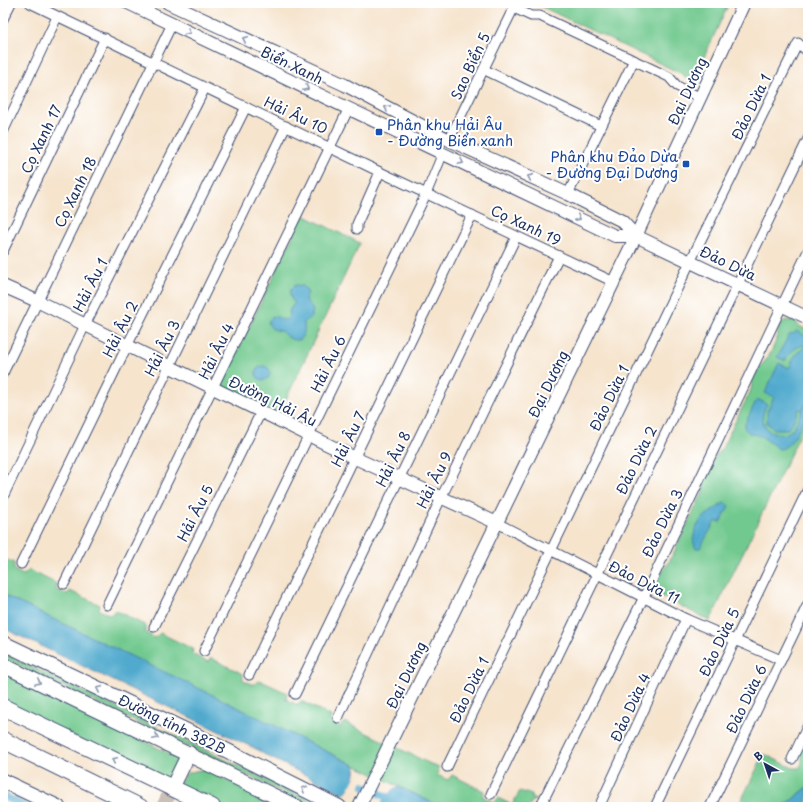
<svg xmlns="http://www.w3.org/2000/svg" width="811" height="810" viewBox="0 0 811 810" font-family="'Playpen Sans',sans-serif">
	<rect width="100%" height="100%" fill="#fff"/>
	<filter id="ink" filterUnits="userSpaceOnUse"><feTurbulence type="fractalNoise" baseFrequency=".025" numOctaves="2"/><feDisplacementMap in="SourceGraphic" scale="8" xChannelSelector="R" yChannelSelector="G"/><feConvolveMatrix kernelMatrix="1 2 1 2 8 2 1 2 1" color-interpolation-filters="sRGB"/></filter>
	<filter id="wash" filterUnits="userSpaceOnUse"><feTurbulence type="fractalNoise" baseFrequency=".012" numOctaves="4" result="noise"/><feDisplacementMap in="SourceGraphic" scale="16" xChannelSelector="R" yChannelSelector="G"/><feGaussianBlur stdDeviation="0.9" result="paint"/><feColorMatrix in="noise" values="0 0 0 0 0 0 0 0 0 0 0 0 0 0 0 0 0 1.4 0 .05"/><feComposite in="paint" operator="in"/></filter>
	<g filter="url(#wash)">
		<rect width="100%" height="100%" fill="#f6e4cd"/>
		<g fill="#72c98f" stroke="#467c76">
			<polygon points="534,3 729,3 700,66 699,74 693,84 682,74"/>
			<polygon points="303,215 360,243 279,414 224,388 222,384 225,373 229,369"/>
			<path d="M786,320L796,322L799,326L808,330V418L710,621L661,596L654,592L653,587L663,570L668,564L703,492C702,479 713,458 722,448L750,392C752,388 751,386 752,382C754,375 760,366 765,361C770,356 774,345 777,338C780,329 775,327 786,320Z"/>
			<polygon points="3,558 14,563 14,570 23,575 26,573 29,570 57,584 56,590 67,594 70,591 100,605 99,610 111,615 115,610 146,626 146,633 155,638 160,633 193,649 192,654 208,662 211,658 243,674 243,680 251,684 255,684 259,680 287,693 286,699 297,705 301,701 331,716 330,721 340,727 344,722 439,768 437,775 448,780 452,775 484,791 483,797 495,802 498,798 512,805 520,791 532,795 531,798 536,800 532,801 529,807 441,807 3,595"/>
			<polygon points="3,653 324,807 313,807 3,658"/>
			<polygon points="3,672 164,751 176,758 177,763 171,785 3,702"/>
			<path d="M804,746L808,748V787L783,807H738L764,754L793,768H799C803,763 803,760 800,753Z"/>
			<polygon points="204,769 282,807 216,807 176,788 187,773"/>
		</g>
		<g fill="#51aace" stroke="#366c96">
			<path d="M296,285L303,286L308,293L305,299L313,310L311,317L304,322C304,326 305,329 304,332C300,347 287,338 281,331L272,329L268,323L270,319L274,316L284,320L289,318L290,309L295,303C288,297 288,289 296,285Z"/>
			<path d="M796,331L808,337V345C797,345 790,351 785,361L777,357L789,335L795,333Z"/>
			<path d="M806,346L808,347C808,360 811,397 808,408C804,420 792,449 779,449L761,436L749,433L744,428L745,424L757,399L767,404C761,415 761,422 769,431L784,435L793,429L805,405L802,410L799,409L793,422L788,429H774L767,423V411L774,397L765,393L779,363L789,368L796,354Z"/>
			<circle cx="263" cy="373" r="7"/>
			<path d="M724,503L729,506L721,522H715L700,548H696C693,544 693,540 694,535C698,517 710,513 724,503Z"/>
			<polygon points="3,595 219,698 356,766 354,780 386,798 393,789 399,787 441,807 383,807 384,805 350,787 344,794 267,756 256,749 3,628"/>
			<polygon points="808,787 808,807 783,807"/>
		</g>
		<polygon fill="#f6e4cd" points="358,770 356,779 385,795 380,805 351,790 346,795 344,794 349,789"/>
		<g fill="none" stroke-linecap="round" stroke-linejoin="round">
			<g stroke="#51aace" stroke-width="8">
				<polyline points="364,786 408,807"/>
				<polyline points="3,796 25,807"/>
			</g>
		</g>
	</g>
	<g filter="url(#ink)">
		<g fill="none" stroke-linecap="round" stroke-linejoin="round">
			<polyline stroke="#cac0b7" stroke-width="14" stroke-dasharray="14 7" stroke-linecap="butt" points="163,807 173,786"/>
			<g stroke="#3c4a6f" stroke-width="11">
				<g id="street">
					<polyline points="30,3 380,172 614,282"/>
					<polyline points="514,8 531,16 540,16 669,77 677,86 701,98"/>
					<polyline points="3,19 11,3"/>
					<polyline points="485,70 601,126"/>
					<polyline points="3,132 57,17"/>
					<polyline points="449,140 516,3"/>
					<polyline points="568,194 634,60"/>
					<polyline points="357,229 357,224 380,172"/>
					<polyline points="3,251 105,38"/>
					<polyline points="3,373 172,24"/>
					<polyline points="3,497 85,325 205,88"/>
					<polyline points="497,523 686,619 781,660"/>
					<polyline points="21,564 127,346 246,107"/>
					<polyline points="64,584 286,126"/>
					<polyline points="107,605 349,108"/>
					<polyline points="154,627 261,412"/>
					<polyline points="204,651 426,194 443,153"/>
					<polyline points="249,675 472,215"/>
					<polyline points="295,694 516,237"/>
					<polyline points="338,718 441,498 559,256"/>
					<polyline points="792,759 808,725"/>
					<polyline points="447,767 690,262 798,43 808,52"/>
					<polyline points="491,794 808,139"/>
					<polyline points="540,807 644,597 808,251"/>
					<polyline points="599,807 686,619"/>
					<polyline points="655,807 808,489"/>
					<polyline points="710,807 808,604"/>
				</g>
			</g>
			<g stroke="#3c4a6f" stroke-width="14">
				<g id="secondary">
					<polyline points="128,3 615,236 636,236"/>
					<polyline points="168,3 345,85 449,140 568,194 622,221 636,236 808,318"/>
					<polyline points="3,286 37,301 355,458 497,523"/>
					<polyline points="359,807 636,236 744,3"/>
				</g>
			</g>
			<g stroke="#3c4a6f" stroke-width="16">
				<g id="primary">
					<polyline points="3,643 202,738 339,807"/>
					<polyline points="3,665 297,807"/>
					<polyline points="3,781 58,807"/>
					<polyline points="173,786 189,753"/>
				</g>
			</g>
			<g stroke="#3c4a6f" stroke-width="18">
				<g id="highway">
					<polyline points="3,707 212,807"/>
					<polyline points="3,740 140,807"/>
				</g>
			</g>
			<use href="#street" stroke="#fff" stroke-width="9"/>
			<use href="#secondary" stroke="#fff" stroke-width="12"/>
			<use href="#primary" stroke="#fff" stroke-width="14"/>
			<use href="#highway" stroke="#fff" stroke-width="16"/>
		</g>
		<defs><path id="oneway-chevron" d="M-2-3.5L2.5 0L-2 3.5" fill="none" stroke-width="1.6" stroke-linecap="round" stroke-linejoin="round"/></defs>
		<g stroke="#8d97ae">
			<use href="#oneway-chevron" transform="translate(188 32) rotate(26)"/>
			<use href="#oneway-chevron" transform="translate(245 39) rotate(-155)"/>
			<use href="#oneway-chevron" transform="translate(306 88) rotate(26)"/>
			<use href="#oneway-chevron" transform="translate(387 108) rotate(-152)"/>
			<use href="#oneway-chevron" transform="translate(461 162) rotate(26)"/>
			<use href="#oneway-chevron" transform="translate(530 177) rotate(-156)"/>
			<use href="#oneway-chevron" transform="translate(578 218) rotate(26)"/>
			<use href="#oneway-chevron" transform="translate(38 682) rotate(25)"/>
			<use href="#oneway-chevron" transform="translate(99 689) rotate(-155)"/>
			<use href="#oneway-chevron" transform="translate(156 737) rotate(25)"/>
			<use href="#oneway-chevron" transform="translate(114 760) rotate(-155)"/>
			<use href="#oneway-chevron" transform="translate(304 789) rotate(-153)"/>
		</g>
	</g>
	<g fill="#1a4fb4" stroke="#fff" stroke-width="1.5">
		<rect x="375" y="128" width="8" height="8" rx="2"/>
		<rect x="682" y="160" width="8" height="8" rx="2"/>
	</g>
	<g text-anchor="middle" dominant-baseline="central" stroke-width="4" stroke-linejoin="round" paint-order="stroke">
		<g font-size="14" fill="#1b2f5e" stroke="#fff">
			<text transform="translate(292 65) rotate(26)">Biển Xanh</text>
			<text transform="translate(470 66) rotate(-65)">Sao Biển 5</text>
			<text transform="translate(687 91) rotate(-65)">Đại Dương</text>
			<text transform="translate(751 107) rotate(-64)">Đảo Dừa 1</text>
			<text transform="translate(296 115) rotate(25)">Hải Âu 10</text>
			<text transform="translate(41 139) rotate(-64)">Cọ Xanh 17</text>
			<text transform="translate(75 192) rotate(-64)">Cọ Xanh 18</text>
			<text transform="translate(526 225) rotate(25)">Cọ Xanh 19</text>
			<text transform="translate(728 263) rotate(26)">Đảo Dừa</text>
			<text transform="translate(90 285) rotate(-63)">Hải Âu 1</text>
			<text transform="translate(120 329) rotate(-64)">Hải Âu 2</text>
			<text transform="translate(162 348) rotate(-64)">Hải Âu 3</text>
			<text transform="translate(216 351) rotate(-64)">Hải Âu 4</text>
			<text transform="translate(328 364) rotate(-64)">Hải Âu 6</text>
			<text transform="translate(548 384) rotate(-64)">Đại Dương</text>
			<text transform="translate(609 398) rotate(-64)">Đảo Dừa 1</text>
			<text transform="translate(273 401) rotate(26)">Đường Hải Âu</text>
			<text transform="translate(348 439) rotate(-64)">Hải Âu 7</text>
			<text transform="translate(393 459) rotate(-64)">Hải Âu 8</text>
			<text transform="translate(636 460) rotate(-64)">Đảo Dừa 2</text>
			<text transform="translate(434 480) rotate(-64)">Hải Âu 9</text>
			<text transform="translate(195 513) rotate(-63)">Hải Âu 5</text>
			<text transform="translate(662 523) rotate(-64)">Đảo Dừa 3</text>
			<text transform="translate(644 582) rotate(27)">Đảo Dừa 11</text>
			<text transform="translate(719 642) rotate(-64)">Đảo Dừa 5</text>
			<text transform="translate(406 675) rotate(-64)">Đại Dương</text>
			<text transform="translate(469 690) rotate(-64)">Đảo Dừa 1</text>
			<text transform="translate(746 699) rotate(-64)">Đảo Dừa 6</text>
			<text transform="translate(630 707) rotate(-65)">Đảo Dừa 4</text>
			<text transform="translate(172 724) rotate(26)">Đường tỉnh 382B</text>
		</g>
		<g font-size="14" fill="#164399" stroke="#fff" text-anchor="start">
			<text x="387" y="124">Phân khu Hải Âu<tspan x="387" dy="16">- Đường Biển xanh</tspan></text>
			<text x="678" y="156" text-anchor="end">Phân khu Đảo Dừa<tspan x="678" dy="16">- Đường Đại Dương</tspan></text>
		</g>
	</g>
	<rect width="811" height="810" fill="none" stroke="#fff" stroke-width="16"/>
	<g transform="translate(765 764) rotate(320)" stroke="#ffffff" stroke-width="3" paint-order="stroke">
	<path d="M0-3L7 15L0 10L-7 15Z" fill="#1b2f5e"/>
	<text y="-6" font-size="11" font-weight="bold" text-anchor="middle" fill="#1b2f5e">B</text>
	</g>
</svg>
